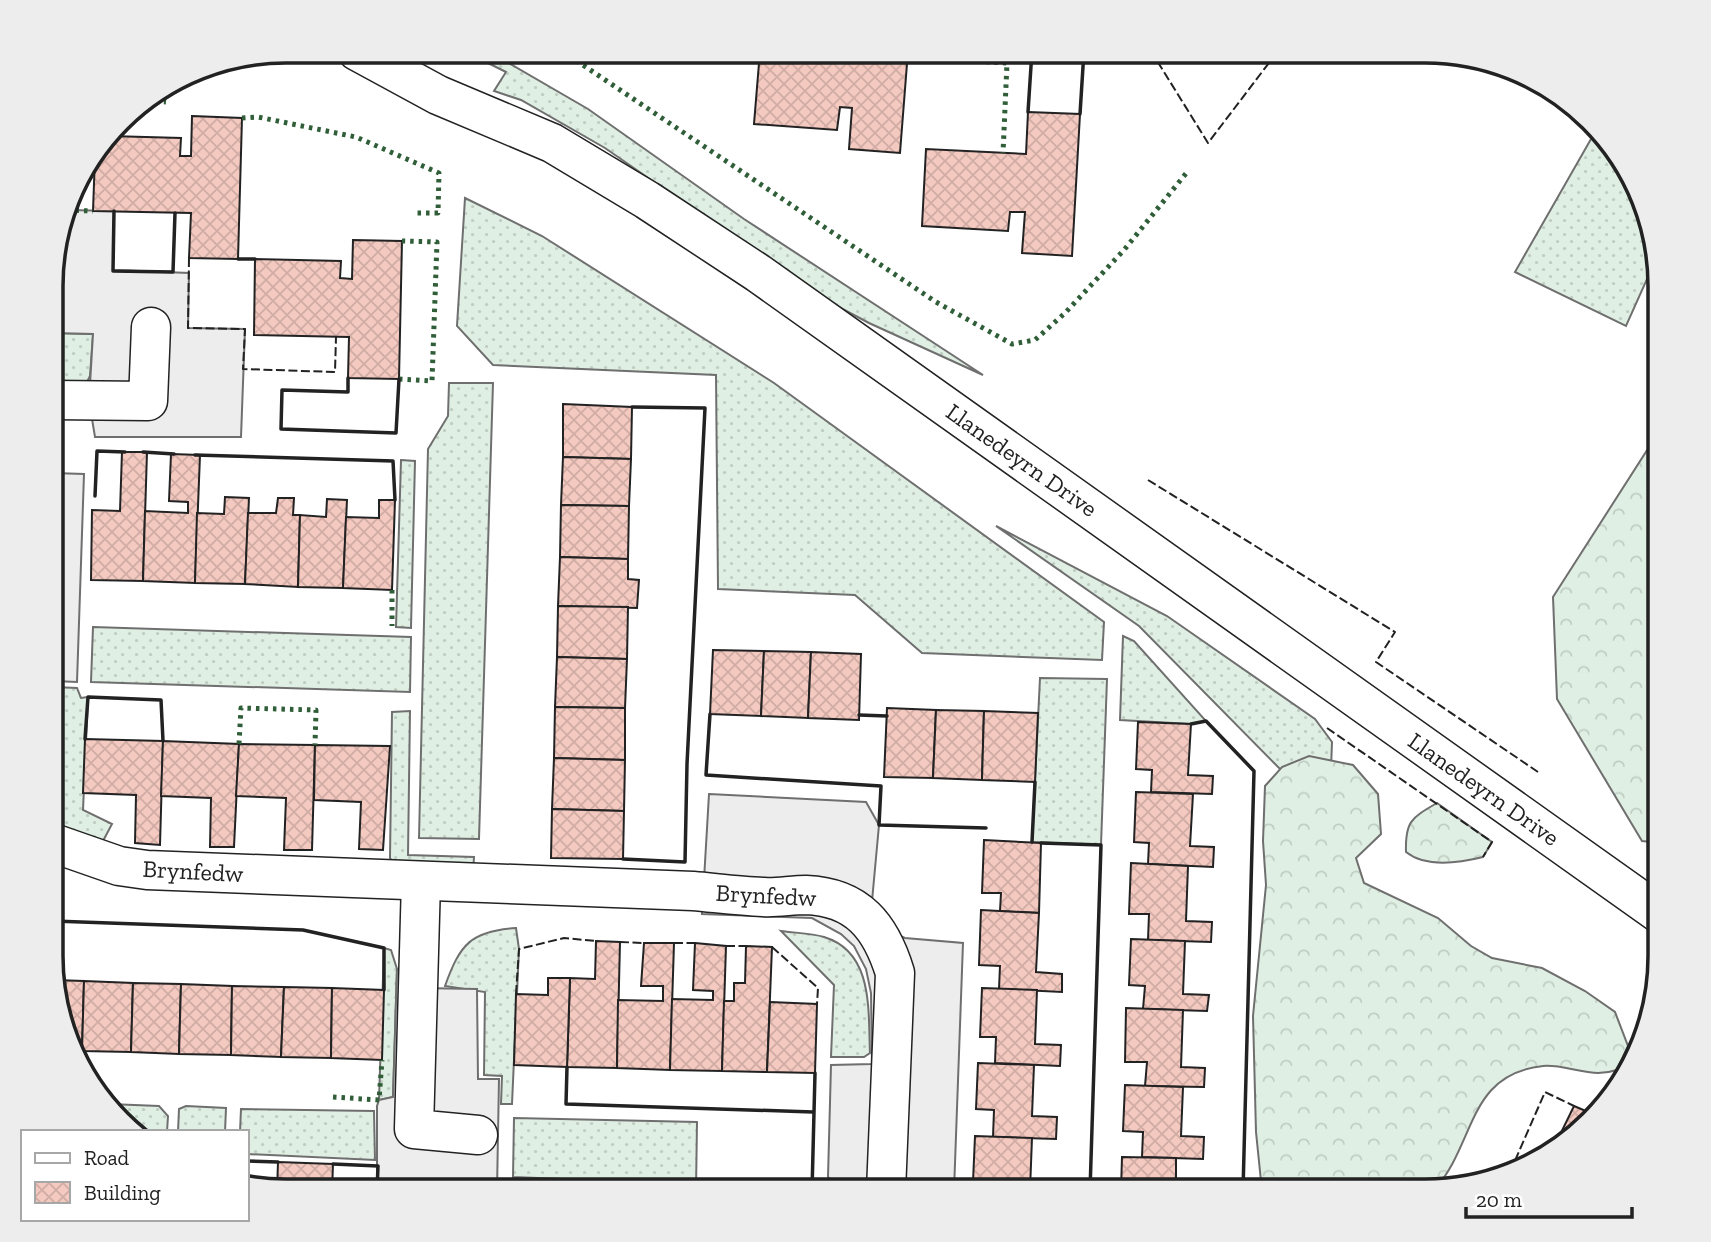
<svg xmlns="http://www.w3.org/2000/svg" width="1711" height="1242" viewBox="0 0 1711 1242" font-family="'Zilla Slab',serif">
	<defs>
		<pattern id="grass-dots" width="8" height="8" patternUnits="userSpaceOnUse" patternTransform="scale(1.75)"><rect width="8" height="8" fill="#e0efe3"/><path d="M2 2h.1M6 6h.1" fill="none" stroke="#c0cdc2" stroke-width="1.8" stroke-linecap="round"/></pattern>
		<pattern id="forest-crowns" width="20" height="18" patternUnits="userSpaceOnUse" patternTransform="scale(1.75)"><rect width="20" height="18" fill="#e0efe3"/><path d="M2 6a3 3 0 1 1 6 0M12 15a3 3 0 1 1 6 0" fill="none" stroke="#c0cdc2"/></pattern>
		<pattern id="building-cross-hatch" width="8" height="8" patternUnits="userSpaceOnUse" patternTransform="scale(1.75)"><rect width="8" height="8" fill="#f3c9c0"/><path d="M0 0l8 8M0 8l8-8" fill="none" stroke="#d0aca5"/></pattern>
	</defs>
	<rect width="100%" height="100%" fill="#fff"/>
	<g fill="url(#grass-dots)" stroke="#6f6f6f" stroke-width="2">
		<polygon points="464,51 488,51 588,109 744,219 983,375 869,323 820,297 605,148 521,100 494,91 506,72"/>
		<polygon points="1595,132 1636,182 1656,259 1626,326 1515,272"/>
		<polygon points="465,198 542,236 774,383 1104,622 1102,660 922,653 855,595 718,589 716,375 493,365 457,326"/>
		<polygon points="53,333 93,334 90,376 85,386 53,392"/>
		<polygon points="449,383 493,383 479,839 419,838 428,449 448,416"/>
		<polygon points="401,460 415,461 411,628 396,627"/>
		<polygon points="996,526 1167,616 1315,719 1332,742 1330,795 1280,769 1139,626"/>
		<polygon points="93,627 411,637 410,692 91,682"/>
		<polygon points="1123,636 1134,641 1206,721 1191,724 1120,720"/>
		<polygon points="1040,678 1107,679 1101,845 1032,842"/>
		<polygon points="53,687 77,688 81,698 88,697 83,810 112,824 103,841 70,831 53,820"/>
		<polygon points="410,711 408,855 474,857 473,872 397,868 390,858 392,712"/>
		<path d="M516,928L519,949L512,1104H501L502,1076L484,1075L485,992L445,986C460,944 471,931 516,928Z"/>
		<path d="M781,931C794,933 811,933 824,937C874,952 868,1011 870,1053L864,1057H831L834,985Z"/>
		<polygon points="384,948 391,950 397,969 393,1097 379,1100"/>
		<polygon points="109,1104 159,1106 168,1116 167,1132 133,1132"/>
		<polygon points="186,1106 226,1108 225,1132 178,1132 179,1109"/>
		<polygon points="241,1109 374,1111 375,1160 247,1154 247,1132 240,1132"/>
		<polygon points="514,1118 697,1122 696,1191 640,1191 639,1182 513,1177"/>
	</g>
	<g fill="url(#forest-crowns)" stroke="#6f6f6f" stroke-width="2">
		<polygon points="1660,430 1660,843 1642,841 1557,699 1553,597"/>
		<path d="M1309,756L1353,765L1378,794L1381,834L1356,858L1364,883L1438,918L1471,946L1492,958L1542,968L1585,991L1615,1012L1628,1046L1617,1070C1589,1079 1568,1064 1543,1066C1467,1074 1476,1143 1435,1189L1262,1191L1256,1132L1253,1016L1266,885L1263,841L1265,786L1282,767Z"/>
		<path d="M1437,803L1492,842L1483,857C1459,863 1426,868 1406,852C1405,822 1411,818 1437,803Z"/>
	</g>
	<g fill="#ededed" stroke="#6f6f6f" stroke-width="2">
		<polygon points="67,210 114,211 113,270 189,273 188,328 245,329 241,437 95,437 89,401 93,334 53,333 53,256"/>
		<polygon points="53,473 84,474 77,682 53,681"/>
		<polygon points="709,794 866,802 879,825 870,923 905,938 963,943 954,1191 843,1191 828,1177 831,1065 872,1064 871,993 866,969 854,946 841,934 812,918 702,914"/>
		<polygon points="397,969 419,988 477,989 478,1079 499,1079 497,1191 377,1191 377,1106 379,1100 393,1097"/>
	</g>
	<g fill="url(#building-cross-hatch)" stroke="#222" stroke-width="2">
		<polygon points="760,51 855,53 856,51 908,51 900,153 849,149 852,108 840,107 837,130 754,124"/>
		<polygon points="1028,112 1080,114 1072,256 1022,253 1025,212 1010,212 1008,231 922,226 926,149 1026,154"/>
		<polygon points="192,116 242,118 238,259 189,258 191,213 93,211 95,156 110,136 181,138 180,156 191,156"/>
		<polygon points="353,240 402,241 399,379 348,378 349,337 254,335 255,259 341,261 340,278 352,279"/>
		<polygon points="563,404 632,407 631,459 563,457"/>
		<polygon points="122,452 147,452 143,581 91,580 92,510 120,511"/>
		<polygon points="171,454 200,455 195,583 143,581 145,511 188,513 188,502 169,501"/>
		<polygon points="563,457 631,459 629,506 561,505"/>
		<polygon points="225,497 249,498 245,584 195,583 197,513 224,514"/>
		<polygon points="278,498 294,498 293,515 300,515 298,587 245,584 248,513 276,513"/>
		<polygon points="327,499 347,500 343,588 298,587 300,515 326,517"/>
		<polygon points="379,500 395,500 392,590 343,588 346,517 379,518"/>
		<polygon points="561,505 629,506 628,559 560,557"/>
		<polygon points="560,557 628,559 628,579 639,580 637,608 558,606"/>
		<polygon points="558,606 628,607 627,659 557,657"/>
		<polygon points="713,650 764,651 761,716 710,714"/>
		<polygon points="764,651 811,652 808,718 761,716"/>
		<polygon points="811,652 861,654 859,720 808,718"/>
		<polygon points="557,657 627,659 625,708 555,707"/>
		<polygon points="555,707 625,708 625,760 554,758"/>
		<polygon points="887,708 936,710 933,778 884,777"/>
		<polygon points="936,710 984,711 982,780 933,778"/>
		<polygon points="984,711 1038,713 1035,782 982,780"/>
		<polygon points="1138,722 1191,724 1188,775 1213,776 1212,794 1151,792 1152,770 1136,769"/>
		<polygon points="85,739 163,741 160,845 135,843 136,795 83,793"/>
		<polygon points="163,741 239,744 234,847 210,847 211,798 161,796"/>
		<polygon points="239,744 315,745 312,850 284,850 286,798 236,796"/>
		<polygon points="315,745 390,746 383,850 359,849 361,802 314,800"/>
		<polygon points="554,758 625,760 624,811 552,809"/>
		<polygon points="1136,792 1193,794 1190,846 1214,847 1213,867 1148,864 1149,843 1134,842"/>
		<polygon points="552,809 624,811 623,859 551,858"/>
		<polygon points="984,840 1041,843 1039,913 1000,911 1001,893 982,893"/>
		<polygon points="1131,863 1188,866 1186,921 1212,922 1211,942 1148,940 1149,914 1129,914"/>
		<polygon points="981,910 1039,913 1036,972 1062,974 1062,992 999,989 1000,966 979,965"/>
		<polygon points="1131,939 1185,941 1183,994 1209,995 1207,1011 1143,1009 1145,986 1129,985"/>
		<polygon points="596,941 620,942 617,1068 567,1067 570,978 595,979"/>
		<polygon points="644,943 674,943 670,1070 617,1068 618,1000 663,1001 663,986 641,986"/>
		<polygon points="695,943 726,946 722,1071 670,1070 672,999 713,1000 713,991 693,990"/>
		<polygon points="746,946 772,947 767,1072 722,1071 724,1001 734,1001 734,983 745,983"/>
		<polygon points="548,978 570,978 567,1067 514,1065 516,994 548,995"/>
		<polygon points="53,980 84,981 82,1051 75,1051"/>
		<polygon points="84,981 133,983 131,1052 82,1051"/>
		<polygon points="133,983 181,984 179,1054 131,1052"/>
		<polygon points="181,984 232,986 231,1055 179,1054"/>
		<polygon points="232,986 284,987 281,1057 231,1055"/>
		<polygon points="284,987 332,988 331,1058 281,1057"/>
		<polygon points="332,988 384,990 382,1060 331,1058"/>
		<polygon points="982,988 1037,990 1035,1044 1061,1045 1060,1066 995,1063 996,1037 980,1037"/>
		<polygon points="770,1002 817,1004 815,1073 767,1072"/>
		<polygon points="1126,1008 1183,1010 1181,1067 1205,1068 1204,1087 1145,1086 1147,1062 1125,1062"/>
		<polygon points="978,1063 1034,1065 1032,1116 1057,1117 1056,1139 993,1137 994,1110 976,1109"/>
		<polygon points="1125,1085 1183,1087 1181,1136 1204,1137 1203,1159 1142,1157 1143,1132 1123,1131"/>
		<polygon points="1574,1106 1593,1114 1555,1145"/>
		<polygon points="975,1136 1032,1138 1030,1190 1044,1191 991,1191 992,1183 973,1182"/>
		<polygon points="1122,1157 1176,1158 1176,1191 1121,1191"/>
		<polygon points="278,1162 333,1164 332,1191 277,1191"/>
	</g>
	<g fill="none" stroke-linecap="round" stroke-linejoin="round">
		<g stroke="#222" stroke-width="41">
			<g id="minor">
				<polyline points="357,51 438,95 552,143 647,200 758,273 1660,914"/>
				<polyline points="53,400 148,401 151,327"/>
				<path d="M53,843L119,866L147,870L693,891C716,893 739,896 763,897C777,898 791,895 806,895C858,897 881,927 895,973L886,1191"/>
				<polyline points="421,881 414,1129 478,1135"/>
			</g>
		</g>
		<use href="#minor" stroke="#fff" stroke-width="38"/>
		<g stroke="#2f5e38" stroke-width="5" stroke-dasharray="3.5 5" stroke-linecap="butt">
			<polyline points="562,51 936,302 1012,344 1035,340 1065,313 1124,250 1188,171"/>
			<polyline points="925,51 925,58 1007,63 1003,153"/>
			<polyline points="147,100 166,102"/>
			<polyline points="242,118 258,117 356,137 439,173 438,213 417,213"/>
			<polyline points="67,210 93,211"/>
			<polyline points="399,379 432,381 437,242 402,241"/>
			<polyline points="392,590 392,626"/>
			<polyline points="239,744 241,708 316,710 315,745"/>
			<polyline points="333,1097 379,1100 382,1060"/>
		</g>
		<g stroke="#222" stroke-width="2" stroke-dasharray="9 3.5" stroke-linecap="butt">
			<polyline points="1151,51 1208,143 1278,51"/>
			<polyline points="189,258 188,328 245,329 243,369 335,372 336,337"/>
			<polyline points="1148,480 1395,632 1376,662 1538,772"/>
			<polyline points="1327,728 1492,842 1483,857"/>
			<polyline points="620,942 644,943"/>
			<polyline points="674,943 695,943"/>
			<polyline points="726,946 746,946"/>
			<polyline points="772,947 818,988 817,1004"/>
			<polyline points="516,994 519,949 564,938 596,941"/>
			<polyline points="1510,1172 1545,1092 1574,1106"/>
		</g>
		<g stroke="#222" stroke-width="3.5">
			<polyline points="1028,112 1032,51"/>
			<polyline points="1080,114 1084,51"/>
			<polyline points="114,211 113,271 173,272 175,213"/>
			<polyline points="238,259 255,259"/>
			<polyline points="348,378 348,392 282,390 281,429 396,433 399,379"/>
			<polyline points="143,452 174,454"/>
			<polyline points="195,455 393,461 395,500"/>
			<polyline points="95,496 97,451 125,452"/>
			<polyline points="710,714 706,775 881,786 879,825 986,828"/>
			<polyline points="859,715 887,716"/>
			<polyline points="1191,724 1206,721 1254,771 1243,1191"/>
			<polyline points="85,739 88,697 161,700 163,741"/>
			<polyline points="1032,842 1035,782"/>
			<polyline points="1041,843 1101,845 1090,1191"/>
			<polyline points="623,859 685,862 687,764 705,408 632,407"/>
			<polyline points="53,921 303,930 384,948 384,990"/>
			<polyline points="567,1067 566,1104 813,1112"/>
			<polyline points="247,1161 278,1162"/>
			<polyline points="333,1164 378,1166 377,1191"/>
			<polyline points="591,1191 592,1180 640,1182 640,1191"/>
			<polyline points="812,1191 815,1073"/>
		</g>
	</g>
	<g text-anchor="middle" dominant-baseline="central" stroke-width="5" stroke-linejoin="round" paint-order="stroke">
		<g font-size="24" fill="#222" stroke="#fff">
			<text transform="translate(1022 460) rotate(35)">Llanedeyrn Drive</text>
			<text transform="translate(1484 789) rotate(35)">Llanedeyrn Drive</text>
			<text transform="translate(193 871) rotate(3)">Brynfedw</text>
			<text transform="translate(766 895) rotate(3)">Brynfedw</text>
		</g>
	</g>
	<path d="M0 0H1711V1242H0ZM286 63H1425A223 223 0 0 1 1648 286V956A223 223 0 0 1 1425 1179H286A223 223 0 0 1 63 956V286A223 223 0 0 1 286 63Z" fill="#ededed" fill-rule="evenodd"/>
	<path fill="none" stroke="#222" stroke-width="3.5" d="M286 63H1425A223 223 0 0 1 1648 286V956A223 223 0 0 1 1425 1179H286A223 223 0 0 1 63 956V286A223 223 0 0 1 286 63Z"/>
	<rect x="21" y="1130" width="228" height="91" fill="#ffffff" stroke="#a7a7a7" stroke-width="2"/>
	<rect x="35" y="1153" width="35" height="10" fill="#ffffff" stroke="#a7a7a7" stroke-width="2"/>
	<text x="84" y="1165" font-size="21" fill="#222222">Road</text>
	<rect x="35" y="1182" width="35" height="21" fill="url(#building-cross-hatch)" stroke="#a7a7a7" stroke-width="2"/>
	<text x="84" y="1200" font-size="21" fill="#222222">Building</text>
	<path d="M1466 1207v10h166v-10" fill="none" stroke="#222222" stroke-width="3.5"/>
	<text x="1476" y="1207" font-size="21" fill="#222222" stroke="#ffffff" stroke-width="5" paint-order="stroke">20 m</text>
</svg>
